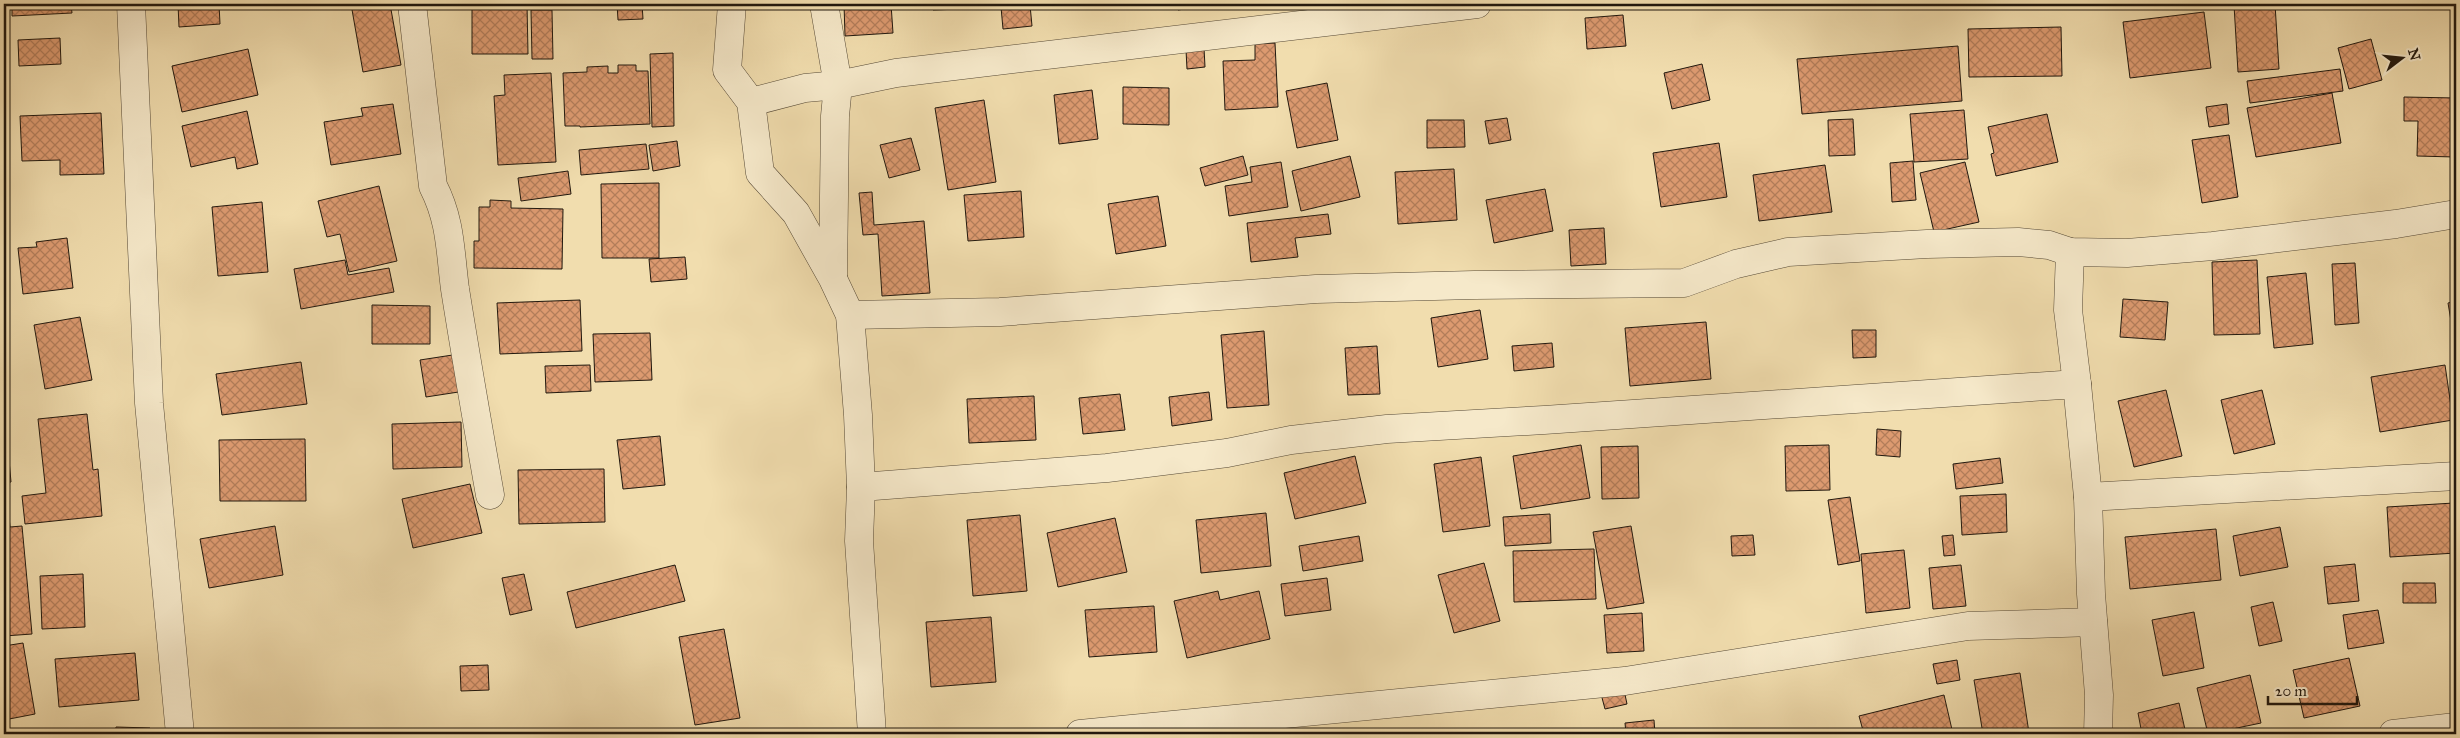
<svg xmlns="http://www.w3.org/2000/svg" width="2460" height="738" viewBox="0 0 2460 738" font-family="'IM FELL Great Primer',serif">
	<defs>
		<pattern id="building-cross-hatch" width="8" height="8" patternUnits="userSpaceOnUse" patternTransform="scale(1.25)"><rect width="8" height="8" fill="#dc9a70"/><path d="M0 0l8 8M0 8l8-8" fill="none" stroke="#b27d5a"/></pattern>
	</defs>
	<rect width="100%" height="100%" fill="#f1ddae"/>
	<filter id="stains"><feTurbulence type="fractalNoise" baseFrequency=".004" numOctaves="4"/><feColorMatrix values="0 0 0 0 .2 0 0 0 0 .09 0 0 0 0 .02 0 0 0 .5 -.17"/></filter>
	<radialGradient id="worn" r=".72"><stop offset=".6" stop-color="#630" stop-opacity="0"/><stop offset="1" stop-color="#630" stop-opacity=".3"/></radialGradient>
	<g fill="url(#building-cross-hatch)" stroke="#21180e">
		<polygon points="12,4 71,4 72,13 12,16"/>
		<polygon points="178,4 219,4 220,24 179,27"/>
		<polygon points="351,4 390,4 401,65 363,72"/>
		<polygon points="472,4 527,4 528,54 472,54"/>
		<polygon points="617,4 642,4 643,19 618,20"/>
		<polygon points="844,4 891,4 893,33 845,36"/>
		<polygon points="933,4 989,4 990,8 933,10"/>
		<polygon points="1041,4 1074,4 1041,8"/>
		<polygon points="1177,4 1210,4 1210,5 1178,10"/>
		<polygon points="2275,4 2279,69 2238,72 2234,5"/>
		<polygon points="1030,5 1032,26 1003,29 1001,7"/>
		<polygon points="531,10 552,10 553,59 532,59"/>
		<polygon points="2204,12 2211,68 2130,78 2123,22"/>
		<polygon points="1623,15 1626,46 1587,49 1585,18"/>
		<polygon points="2061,27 2062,76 1969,77 1968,29"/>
		<polygon points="60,38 61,64 19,66 18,40"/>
		<polygon points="2371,39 2382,80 2349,89 2338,48"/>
		<polygon points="1275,43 1278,107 1225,110 1223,61 1255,60 1255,44"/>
		<polygon points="1958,46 1962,101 1802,114 1797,59"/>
		<polygon points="1204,48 1205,67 1187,69 1186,50"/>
		<polygon points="248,49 258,95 182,112 172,66"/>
		<polygon points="673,53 674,126 652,127 650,54"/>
		<polygon points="1702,64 1710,100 1672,109 1664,73"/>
		<polygon points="618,65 636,65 636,71 648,71 650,124 580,127 580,126 565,126 563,73 587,72 587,67 608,66 608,73 618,73"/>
		<polygon points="2340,69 2343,91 2250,103 2247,81"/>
		<polygon points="551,73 556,162 498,165 494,96 505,95 504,75"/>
		<polygon points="1327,83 1338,140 1297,148 1286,91"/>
		<polygon points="1123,87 1169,88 1169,125 1123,124"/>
		<polygon points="1092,90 1098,139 1059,144 1054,95"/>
		<polygon points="2332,93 2341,143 2256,157 2247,108"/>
		<polygon points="2404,97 2456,98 2455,157 2417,156 2418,121 2404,121"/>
		<polygon points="984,100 996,182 948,190 935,108"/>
		<polygon points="393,104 401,154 331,165 324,122 363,116 361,108"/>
		<polygon points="2227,104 2229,124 2209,127 2206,107"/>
		<polygon points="1964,110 1968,159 1914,162 1910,114"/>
		<polygon points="247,111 258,164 237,169 235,157 191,167 182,126"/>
		<polygon points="101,113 104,174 60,175 60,160 22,161 20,116"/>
		<polygon points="2047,114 2058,162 1996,176 1991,154 1994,153 1988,127"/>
		<polygon points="1507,118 1511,140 1489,144 1485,121"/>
		<polygon points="1853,119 1855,155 1829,156 1828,120"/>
		<polygon points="1427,120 1464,120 1465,147 1427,148"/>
		<polygon points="2229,135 2238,197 2202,203 2192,140"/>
		<polygon points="911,138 920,170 889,178 880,145"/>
		<polygon points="677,141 680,166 653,171 649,145"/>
		<polygon points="1719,143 1727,197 1661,207 1653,153"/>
		<polygon points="646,144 649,169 581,175 579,150"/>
		<polygon points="1243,156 1248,175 1205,186 1200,168"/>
		<polygon points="1350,156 1360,197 1301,211 1292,171"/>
		<polygon points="1913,161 1916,200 1892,202 1890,163"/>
		<polygon points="1281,162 1288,207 1229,216 1225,186 1252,182 1250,167"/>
		<polygon points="1965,162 1979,222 1934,232 1920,173"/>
		<polygon points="1825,165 1832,212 1759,221 1753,175"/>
		<polygon points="1454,169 1457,220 1398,224 1395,172"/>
		<polygon points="568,171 571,194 521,201 518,178"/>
		<polygon points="659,183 659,258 602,258 601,184"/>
		<polygon points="379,186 397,261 349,272 340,234 327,237 318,201"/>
		<polygon points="1545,189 1553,231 1494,243 1486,200"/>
		<polygon points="1021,191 1024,237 968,241 964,195"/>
		<polygon points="872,192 874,225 924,221 930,293 882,296 878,234 863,235 859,193"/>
		<polygon points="1158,196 1166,246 1116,254 1108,204"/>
		<polygon points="490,200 511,201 511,208 563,209 562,269 474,268 474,241 479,241 479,207 490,207"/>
		<polygon points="262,202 268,272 218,276 212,207"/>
		<polygon points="1328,214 1331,234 1295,238 1298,257 1251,262 1247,223"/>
		<polygon points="1604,228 1606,264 1571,266 1569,230"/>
		<polygon points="67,238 73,288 23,294 18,248 37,247 36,242"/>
		<polygon points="685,257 687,279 651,282 649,259"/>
		<polygon points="345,260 348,275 389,268 394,292 301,309 294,269"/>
		<polygon points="2257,260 2260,334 2214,335 2212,262"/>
		<polygon points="2355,263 2359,323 2335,325 2332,264"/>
		<polygon points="2306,273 2313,344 2274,348 2267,277"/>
		<polygon points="2123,299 2168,302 2165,340 2120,337"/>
		<polygon points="580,300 582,351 500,354 497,303"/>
		<polygon points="2456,301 2456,333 2453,333 2448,303"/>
		<polygon points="372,305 430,306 430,344 372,344"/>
		<polygon points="1480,310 1488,359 1438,367 1431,318"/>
		<polygon points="80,317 92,380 45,389 34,325"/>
		<polygon points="1706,322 1711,379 1630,386 1625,328"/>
		<polygon points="1852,330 1876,330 1876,357 1853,358"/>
		<polygon points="1264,331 1269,405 1227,408 1221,335"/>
		<polygon points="650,333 652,380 595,382 593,334"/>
		<polygon points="1552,343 1554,367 1514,371 1512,346"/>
		<polygon points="1377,346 1380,394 1348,395 1345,348"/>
		<polygon points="459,354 465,391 426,397 420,360"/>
		<polygon points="301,362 307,404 222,415 216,374"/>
		<polygon points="590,365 591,391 546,393 545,366"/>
		<polygon points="2445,365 2453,420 2380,432 2371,377"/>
		<polygon points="2166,390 2182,456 2134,467 2118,401"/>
		<polygon points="2262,390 2275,444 2234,454 2221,400"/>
		<polygon points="1209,392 1212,420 1172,426 1169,397"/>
		<polygon points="1120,394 1125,430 1083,434 1079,398"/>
		<polygon points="1034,396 1036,440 969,443 967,399"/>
		<polygon points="87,414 93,470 98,469 102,516 25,524 22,496 46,493 38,419"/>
		<polygon points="461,422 462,467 393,469 392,424"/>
		<polygon points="1877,429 1901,431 1900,457 1876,455"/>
		<polygon points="660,436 665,485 623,489 617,440"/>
		<polygon points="4,438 7,438 11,482 4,483"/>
		<polygon points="305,439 306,501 220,501 219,440"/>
		<polygon points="1581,445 1590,498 1521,509 1513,456"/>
		<polygon points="1829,445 1830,490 1786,491 1785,446"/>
		<polygon points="1638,446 1639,498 1602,499 1601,447"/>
		<polygon points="1355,456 1366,503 1295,519 1284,473"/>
		<polygon points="1481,457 1490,526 1443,532 1434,464"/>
		<polygon points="2000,458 2003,483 1956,489 1953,464"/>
		<polygon points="604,469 605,522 519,524 518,470"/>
		<polygon points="470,484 482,533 413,548 402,499"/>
		<polygon points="2006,494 2007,532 1962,535 1960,496"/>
		<polygon points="4,497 7,497 10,527 22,526 32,634 4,636"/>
		<polygon points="1850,497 1860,561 1838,565 1828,500"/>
		<polygon points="2454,503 2456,553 2390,557 2387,507"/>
		<polygon points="1266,513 1271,566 1201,573 1196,520"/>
		<polygon points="1550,514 1551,543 1505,546 1503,517"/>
		<polygon points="1020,515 1027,591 973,596 967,520"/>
		<polygon points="1115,518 1127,572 1058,587 1047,533"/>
		<polygon points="275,526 283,575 209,588 200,539"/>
		<polygon points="1631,526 1644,603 1607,609 1593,532"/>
		<polygon points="2280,527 2288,567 2240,576 2233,536"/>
		<polygon points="2216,529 2221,580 2130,589 2125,537"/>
		<polygon points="1753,535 1755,555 1732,556 1731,536"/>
		<polygon points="1953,535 1955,555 1944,556 1942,536"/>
		<polygon points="1359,536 1363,561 1303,571 1299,546"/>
		<polygon points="1594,549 1596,599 1514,602 1513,551"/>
		<polygon points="1904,550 1910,608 1866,613 1861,554"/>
		<polygon points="1484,563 1500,621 1454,633 1438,575"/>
		<polygon points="2355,564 2359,601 2328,604 2324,567"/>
		<polygon points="675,565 685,601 576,628 567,592"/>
		<polygon points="1961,565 1966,606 1933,609 1929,568"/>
		<polygon points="83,574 85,627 42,629 40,576"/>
		<polygon points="524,574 532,610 510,615 502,578"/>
		<polygon points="1327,578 1331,610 1285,616 1281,584"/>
		<polygon points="2403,583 2435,583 2436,603 2403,603"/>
		<polygon points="1218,591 1220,600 1259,591 1270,639 1187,658 1174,601"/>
		<polygon points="2273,602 2282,641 2259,646 2251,607"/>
		<polygon points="1154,606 1157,652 1089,657 1085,610"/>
		<polygon points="2378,610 2384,643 2348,649 2343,615"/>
		<polygon points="2194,612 2204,668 2163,676 2152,620"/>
		<polygon points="1642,613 1644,651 1607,653 1604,615"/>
		<polygon points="991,617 996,682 931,687 926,622"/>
		<polygon points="724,629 740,718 695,725 679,637"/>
		<polygon points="23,643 35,714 4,720 4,646"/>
		<polygon points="135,653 139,700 59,707 55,659"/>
		<polygon points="2349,658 2360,706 2304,718 2293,670"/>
		<polygon points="1957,660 1960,680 1937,684 1933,664"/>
		<polygon points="488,665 489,690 461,691 460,666"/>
		<polygon points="2020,673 2029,733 1983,734 1974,680"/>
		<polygon points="2250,675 2261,723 2208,734 2197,688"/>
		<polygon points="1624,690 1627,704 1605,709 1601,694"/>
		<polygon points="1944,695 1953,734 1864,734 1859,716"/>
		<polygon points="2179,703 2186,734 2142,734 2138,713"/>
		<polygon points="1654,720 1655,734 1626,734 1625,723"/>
		<polygon points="116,727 150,728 150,734 115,734"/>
		<polygon points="1809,729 1809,734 1759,734"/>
	</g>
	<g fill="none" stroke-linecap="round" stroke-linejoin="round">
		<g stroke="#554936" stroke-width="29">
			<g id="minor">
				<polyline points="131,4 149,403 180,734"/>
				<path d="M412,4L433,186C451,221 450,251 455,289C466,358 478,427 490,495"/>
				<polyline points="732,4 727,70 751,102 760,173 796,213 833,279 850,315 858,415 861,487 859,541 872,734"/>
				<polyline points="824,4 838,85 835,116 833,277"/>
				<polyline points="751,102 805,88 838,85 896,73 1477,4"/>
				<polyline points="2070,252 2068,310 2077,384"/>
				<polyline points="850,315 1000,312 1316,289 1474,285 1684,283 1736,264 1788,252 1927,244 2018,242 2049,245 2070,252 2127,253 2213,246 2396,224 2456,214"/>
				<polyline points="861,487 1107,468 1227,453 1291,440 1387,429 1544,420 2077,384 2088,497 2091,594 2099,695 2098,734"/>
				<polyline points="2088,497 2456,476"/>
				<polyline points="1080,734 1625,681 1968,626 2093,622"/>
				<polyline points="2393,734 2456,727"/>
			</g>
		</g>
		<use href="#minor" stroke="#f6e9ca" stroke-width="28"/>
	</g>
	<rect width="2460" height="738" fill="none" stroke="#f1ddae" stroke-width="20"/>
	<rect x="5" y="5" width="2450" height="728" fill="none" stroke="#21180e" stroke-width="2.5"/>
	<rect x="10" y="10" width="2440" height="718" fill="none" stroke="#21180e"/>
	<g transform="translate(2402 58) rotate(74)" stroke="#f6e9ca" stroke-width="4" paint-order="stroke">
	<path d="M0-4L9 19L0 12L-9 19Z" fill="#21180e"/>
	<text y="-8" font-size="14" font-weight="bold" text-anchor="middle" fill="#21180e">N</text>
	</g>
	<path d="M2268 696v8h89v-8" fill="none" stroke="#21180e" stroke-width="2.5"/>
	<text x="2275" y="696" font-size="15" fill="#21180e" stroke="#f6e9ca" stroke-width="4" paint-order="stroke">20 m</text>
	<rect width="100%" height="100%" filter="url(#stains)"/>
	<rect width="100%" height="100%" fill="url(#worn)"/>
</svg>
